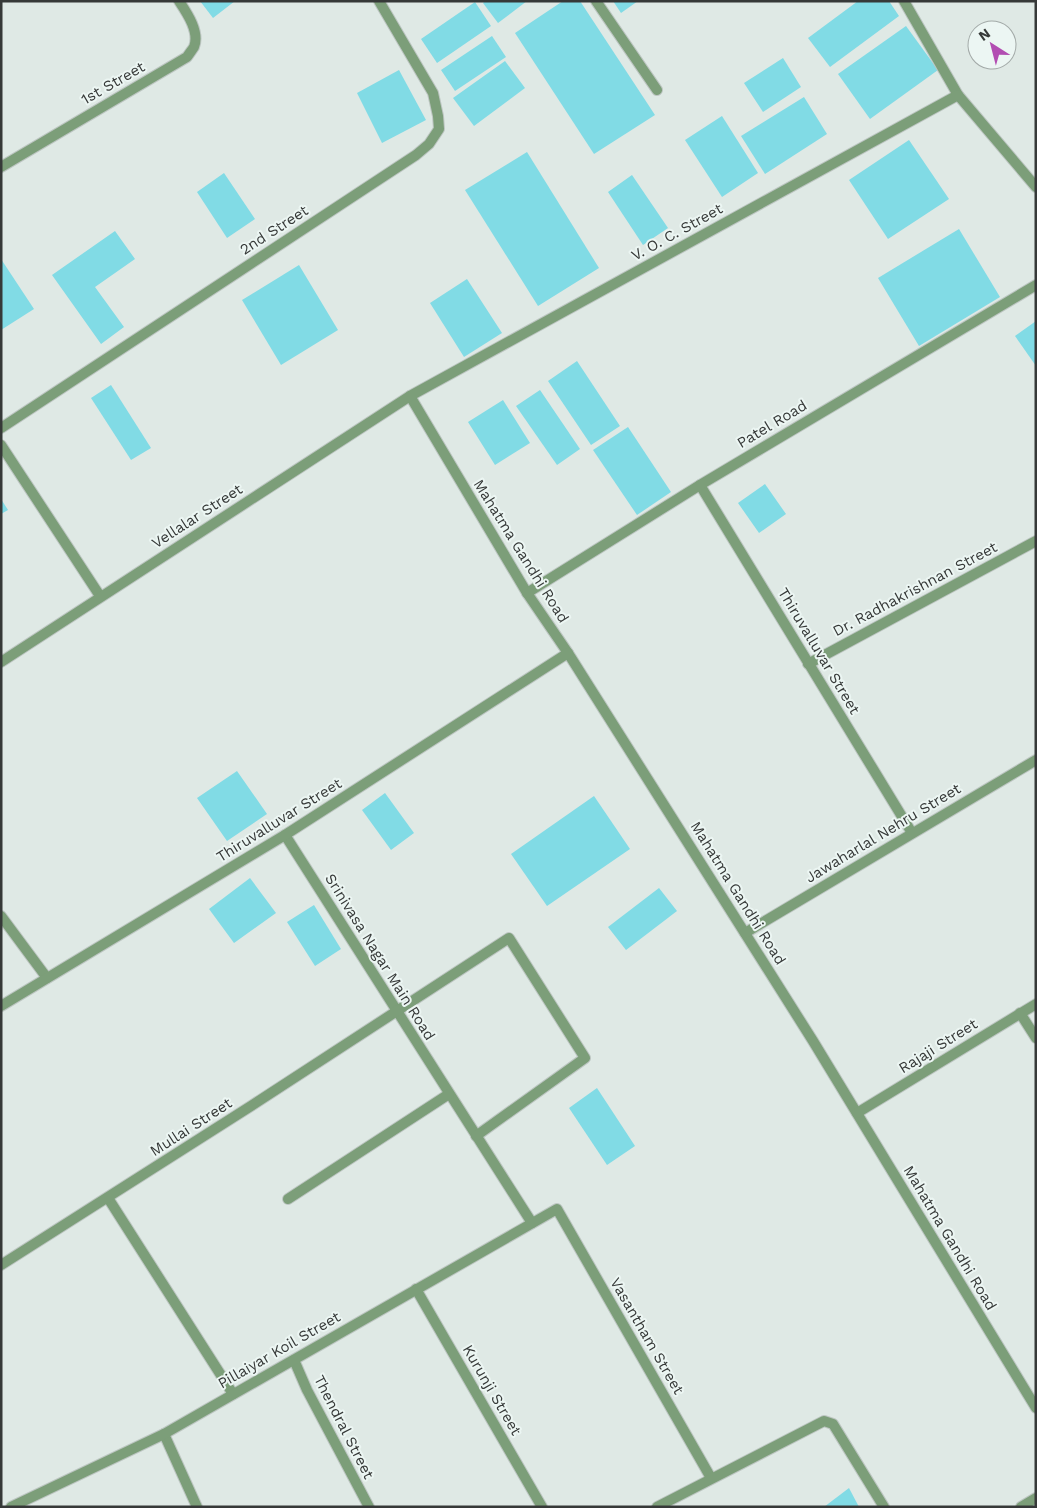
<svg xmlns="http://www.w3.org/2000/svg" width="1037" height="1508" viewBox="0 0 1037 1508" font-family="'Work Sans',sans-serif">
	<rect width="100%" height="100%" fill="#dfe9e5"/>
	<g fill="#81dbe5">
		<polygon points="200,1 235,1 213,18"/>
		<polygon points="485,1 527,1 498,23 483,3"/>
		<polygon points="563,1 580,1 655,115 594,154 515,33"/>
		<polygon points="613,1 638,1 621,13"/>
		<polygon points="858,1 889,1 899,16 830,67 808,38"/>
		<polygon points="475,2 491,26 437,63 421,39"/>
		<polygon points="906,26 938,70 870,119 838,74"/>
		<polygon points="492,36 506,57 455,91 441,70"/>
		<polygon points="783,58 801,87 763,112 744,83"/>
		<polygon points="505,61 525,88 474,126 453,98"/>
		<polygon points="399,70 426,120 382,143 357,93"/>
		<polygon points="804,97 827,134 765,174 741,136"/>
		<polygon points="722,116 758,173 722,197 685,140"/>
		<polygon points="909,140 949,199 888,239 849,180"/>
		<polygon points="527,152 599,268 538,306 465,190"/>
		<polygon points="224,173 255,219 227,238 197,192"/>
		<polygon points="632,175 668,228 643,245 608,192"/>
		<polygon points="959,229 1000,297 919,346 878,278"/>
		<polygon points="115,231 135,259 95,287 124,327 101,344 52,275"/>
		<polygon points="1,259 34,309 1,330"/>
		<polygon points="299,265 338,330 281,365 242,300"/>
		<polygon points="467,279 502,333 464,357 430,303"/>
		<polygon points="1036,321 1036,366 1015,336"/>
		<polygon points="577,361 620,426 591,445 548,381"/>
		<polygon points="111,385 151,448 131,460 91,398"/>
		<polygon points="540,390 580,449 557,465 516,406"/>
		<polygon points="503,400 530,443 495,465 468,422"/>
		<polygon points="628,427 671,492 637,515 593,450"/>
		<polygon points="765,484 786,514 759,533 738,503"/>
		<polygon points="1,499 8,510 1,514"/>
		<polygon points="237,771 267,814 227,841 197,798"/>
		<polygon points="385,793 414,833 391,850 362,810"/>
		<polygon points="594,796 630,849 547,906 511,854"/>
		<polygon points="250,878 276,913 234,943 209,909"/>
		<polygon points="659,888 677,911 626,950 608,927"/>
		<polygon points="314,905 341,949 315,966 287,922"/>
		<polygon points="597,1088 635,1146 607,1165 569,1108"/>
		<polygon points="849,1488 859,1507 824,1507"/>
	</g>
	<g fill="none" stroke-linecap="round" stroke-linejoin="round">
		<g stroke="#bdc6c2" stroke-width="12">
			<g id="street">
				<polyline points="596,1 657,90"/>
				<polyline points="904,1 958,95 1036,187"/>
				<path d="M1,167L187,57C189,54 192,50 194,47C200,32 187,13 179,1"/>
				<polyline points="410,396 527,593 568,653 813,1041 1036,1408"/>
				<polyline points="1,428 416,155 429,144 439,129 438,116 433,93 379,1"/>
				<polyline points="1,445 100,596"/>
				<polyline points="700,485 912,833"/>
				<polyline points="527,593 700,485 1036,285"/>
				<polyline points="1,662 410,396 958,95"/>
				<polyline points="808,664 1036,541"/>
				<polyline points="285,835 532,1223"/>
				<polyline points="1,916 47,978"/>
				<polyline points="745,933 1036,760"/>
				<polyline points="1,1006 285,835 568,653"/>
				<polyline points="1020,1013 1036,1038"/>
				<polyline points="857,1113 1036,1004"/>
				<polyline points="108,1198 233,1394"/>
				<polyline points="288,1199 449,1094"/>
				<polyline points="1,1265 251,1106 509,938 585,1058 476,1136"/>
				<polyline points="416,1289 542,1507"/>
				<polyline points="294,1360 307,1390 369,1507"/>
				<polyline points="164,1434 197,1507"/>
				<polyline points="11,1507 164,1434 557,1209 711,1478"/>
				<polyline points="657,1507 824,1421 833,1424 884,1507"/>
				<polyline points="1021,1507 1036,1498"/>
			</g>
		</g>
		<use href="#street" stroke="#7c9e79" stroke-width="10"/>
	</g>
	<g text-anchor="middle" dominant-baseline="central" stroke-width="4" stroke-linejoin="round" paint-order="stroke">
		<g font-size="15" fill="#363938" stroke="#ecf6f3">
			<text transform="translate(113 83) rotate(-30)">1st Street</text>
			<text transform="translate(274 230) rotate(-33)">2nd Street</text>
			<text transform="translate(677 232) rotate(-29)">V. O. C. Street</text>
			<text transform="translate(772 424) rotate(-31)">Patel Road</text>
			<text transform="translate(197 516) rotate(-33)">Vellalar Street</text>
			<text transform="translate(521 551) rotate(58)">Mahatma Gandhi Road</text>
			<text transform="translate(915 589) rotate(-28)">Dr. Radhakrishnan Street</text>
			<text transform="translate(819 651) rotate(59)">Thiruvalluvar Street</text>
			<text transform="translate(279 820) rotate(-32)">Thiruvalluvar Street</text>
			<text transform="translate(883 833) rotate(-31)">Jawaharlal Nehru Street</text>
			<text transform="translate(738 893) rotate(58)">Mahatma Gandhi Road</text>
			<text transform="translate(380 957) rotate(58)">Srinivasa Nagar Main Road</text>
			<text transform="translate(938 1046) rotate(-32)">Rajaji Street</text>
			<text transform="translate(191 1127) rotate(-33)">Mullai Street</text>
			<text transform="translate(950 1238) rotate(59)">Mahatma Gandhi Road</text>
			<text transform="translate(647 1336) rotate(60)">Vasantham Street</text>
			<text transform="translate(279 1350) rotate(-30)">Pillaiyar Koil Street</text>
			<text transform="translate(492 1390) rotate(60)">Kurunji Street</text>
			<text transform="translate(344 1427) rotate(63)">Thendral Street</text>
		</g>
	</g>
	<rect width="1037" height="1508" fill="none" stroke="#363938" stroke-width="5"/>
	<g transform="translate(992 45) rotate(324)"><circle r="24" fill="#ecf6f3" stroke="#a3aaa8"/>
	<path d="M0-4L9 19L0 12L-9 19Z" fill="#b24db2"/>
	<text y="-8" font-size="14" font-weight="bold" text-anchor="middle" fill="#363938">N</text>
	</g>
</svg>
